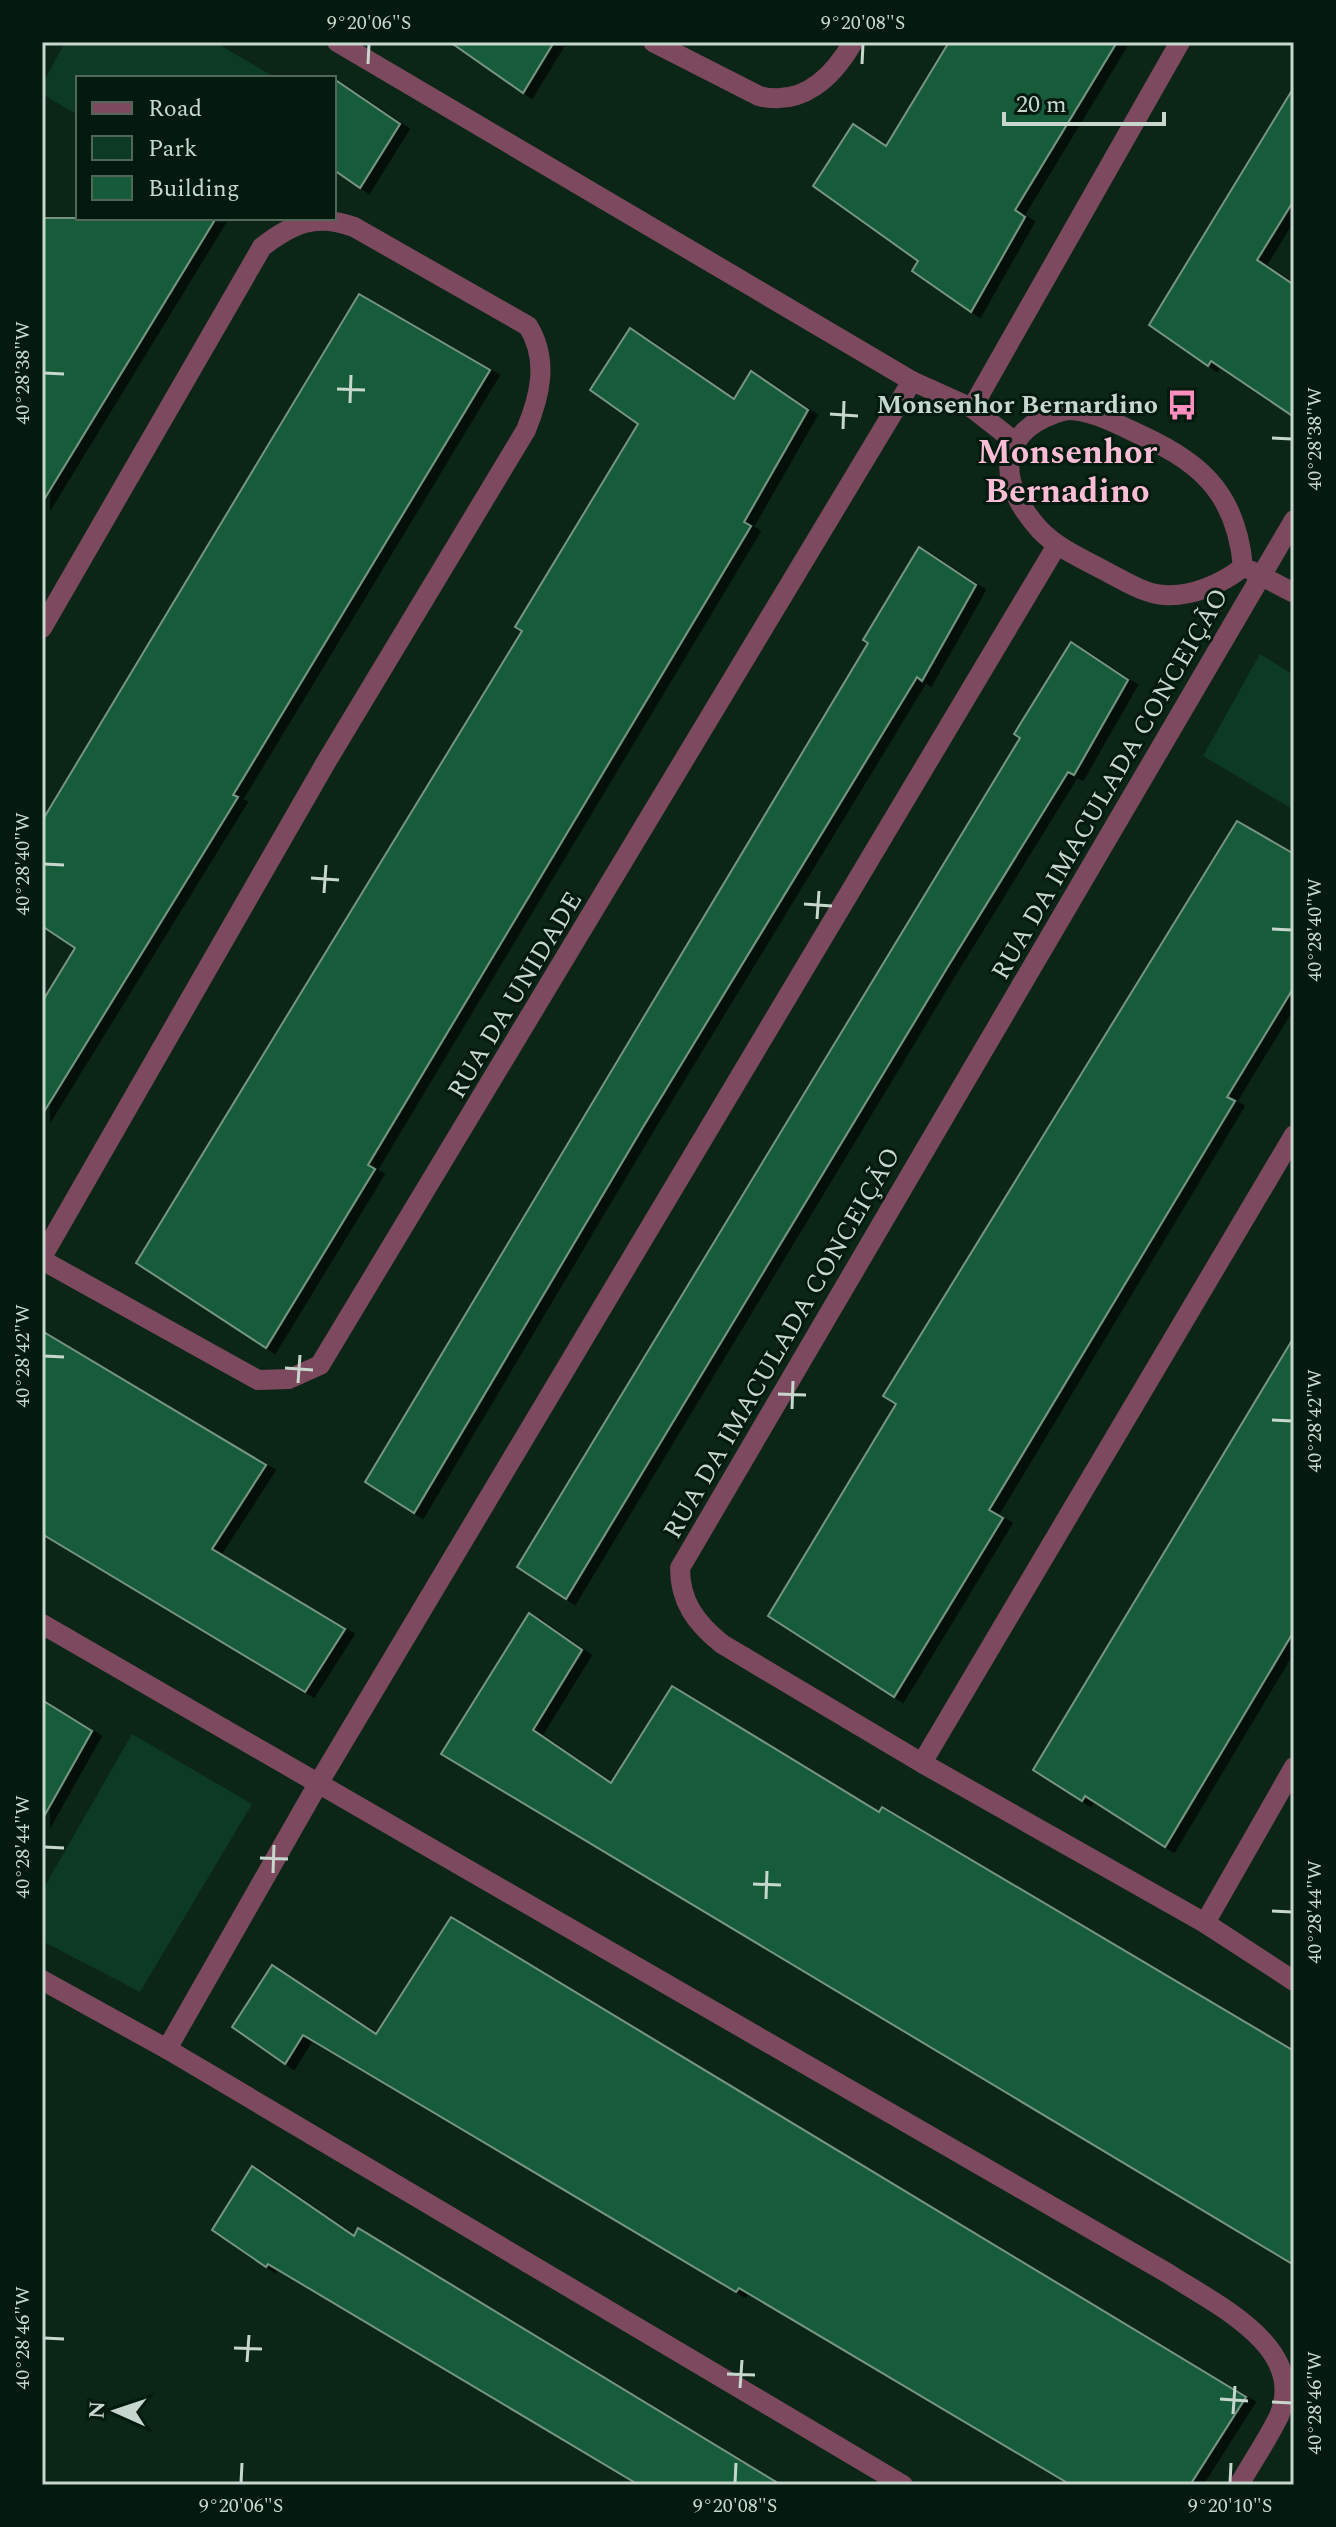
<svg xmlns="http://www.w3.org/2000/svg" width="1336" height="2527" viewBox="0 0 1336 2527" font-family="Spectral,serif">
	<defs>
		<filter id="shadow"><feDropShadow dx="9" dy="5" stdDeviation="0" flood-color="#0009"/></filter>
	</defs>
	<rect width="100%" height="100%" fill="#0b2517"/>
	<g fill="#0c3a24">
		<polygon points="65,42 215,42 276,78 78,78 78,115 42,94 42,85"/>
		<polygon points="1260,654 1294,675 1294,810 1203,756"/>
		<polygon points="132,1734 252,1804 140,1992 42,1941 42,1891"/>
	</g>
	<g fill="#155b3a" stroke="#779482" stroke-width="2" filter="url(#shadow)">
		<polygon points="450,42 554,42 523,93"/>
		<polygon points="949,42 1117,42 1015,210 1025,217 971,312 912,271 918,261 813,186 853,124 886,146"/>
		<polygon points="334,79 400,124 360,188 334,170"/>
		<polygon points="1294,87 1294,200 1257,260 1294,285 1294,417 1211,361 1208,366 1149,325"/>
		<polygon points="42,218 216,218 42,503"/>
		<polygon points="359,294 490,370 233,795 238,797 42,1115 42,1002 75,948 42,926 42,821"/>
		<polygon points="630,328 734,399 751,371 808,410 744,522 751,526 368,1165 375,1169 266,1348 136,1263 522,631 515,627 638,424 590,390"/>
		<polygon points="919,547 976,585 922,681 917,677 643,1127 414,1513 365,1482 868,643 863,640"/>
		<polygon points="1071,642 1128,680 1074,775 1068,772 947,968 566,1599 517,1567 1020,738 1014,734"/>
		<polygon points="1237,821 1294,854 1294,987 1227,1097 1235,1101 989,1510 1003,1518 894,1697 768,1616 896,1404 883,1396"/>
		<polygon points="42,1331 266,1465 212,1549 345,1629 305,1692 42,1534"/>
		<polygon points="1294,1337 1294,1631 1165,1847 1085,1796 1082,1801 1033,1770"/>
		<polygon points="529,1613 582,1650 533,1730 611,1783 672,1686 879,1812 882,1807 1294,2051 1294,2265 441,1754"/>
		<polygon points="42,1700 92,1731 42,1820"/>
		<polygon points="451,1917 1246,2397 1190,2485 1071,2485 739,2288 736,2292 303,2035 285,2064 232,2027 272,1965 376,2034"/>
		<polygon points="252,2166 354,2236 358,2228 781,2485 639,2485 268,2264 266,2267 212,2230"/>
	</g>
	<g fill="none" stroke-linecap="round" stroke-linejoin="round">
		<g stroke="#7d495f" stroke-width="20">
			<polyline points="337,42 912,381 972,408 1014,441"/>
			<path d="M653,42L759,96C802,107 833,77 853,42"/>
			<polyline points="972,408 1180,42"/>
			<path d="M1066,410C1089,410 1109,420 1130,430C1197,460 1236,489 1243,567C1222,584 1191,597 1164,595C1145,594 1124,581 1107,572C1085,560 1058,549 1040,530C995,481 996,429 1066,410Z"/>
			<path d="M1294,520L680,1568C680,1602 696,1623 722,1644L922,1763L1205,1923L1294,1981"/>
			<polyline points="1252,571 1294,593"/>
			<path d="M42,628L262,247C293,223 316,213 354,227L528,326C549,360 540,396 526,430L325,764L42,1257"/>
			<polyline points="42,1260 258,1380 289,1379 320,1365 912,381"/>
			<path d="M42,1624L1169,2274C1213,2303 1309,2347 1279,2416C1268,2439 1252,2462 1239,2485"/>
			<polyline points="922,1763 1294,1135"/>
			<polyline points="1205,1923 1294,1767"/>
			<polyline points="42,1980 167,2049 903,2485"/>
			<polyline points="167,2049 318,1784 1057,545"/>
		</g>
	</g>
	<path fill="none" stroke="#c8d7cd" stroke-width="3" d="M368,64L369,44M862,64L863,44M44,373L64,374M337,389L365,390M350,403L351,375M830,414L858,416M843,429L844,401M1272,438L1292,439M44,864L64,865M311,878L339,880M324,893L326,865M804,904L832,906M817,919L819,891M1272,929L1292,930M44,1356L64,1357M285,1368L313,1370M298,1383L300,1355M778,1394L806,1395M792,1409L793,1381M1272,1420L1292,1421M44,1847L64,1848M260,1858L288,1859M273,1873L274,1845M753,1884L781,1885M766,1899L767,1871M1272,1911L1292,1912M44,2338L64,2339M234,2348L262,2349M247,2362L249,2335M727,2374L755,2375M740,2388L742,2360M1220,2399L1248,2401M1272,2402L1292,2403M1233,2414L1235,2386M241,2483L242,2463M735,2483L736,2463M1230,2483L1231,2463"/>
	<defs>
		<g id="bus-bare" transform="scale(2.4)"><path d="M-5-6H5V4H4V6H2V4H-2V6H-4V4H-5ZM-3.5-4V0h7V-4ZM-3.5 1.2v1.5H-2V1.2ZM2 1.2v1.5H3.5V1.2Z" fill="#fd8ebe" stroke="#031b0e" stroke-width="2.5" paint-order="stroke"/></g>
	</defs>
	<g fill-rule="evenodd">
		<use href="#bus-bare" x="1182" y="405"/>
	</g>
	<g text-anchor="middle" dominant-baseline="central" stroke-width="6" stroke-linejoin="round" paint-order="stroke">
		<g font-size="26" font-weight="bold" fill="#c8d7cd" stroke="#031b0e" text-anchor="end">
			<text x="1158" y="405">Monsenhor Bernardino</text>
		</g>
		<g font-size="26" fill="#c8d7cd" stroke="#031b0e">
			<text transform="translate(1110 784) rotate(-60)">RUA DA IMACULADA CONCEIÇÃO</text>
			<text transform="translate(515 995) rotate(-59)">RUA DA UNIDADE</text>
			<text transform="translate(782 1343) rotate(-60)">RUA DA IMACULADA CONCEIÇÃO</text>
		</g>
		<g font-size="34" font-weight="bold" fill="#fcbcd6" stroke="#031b0e">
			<text x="1067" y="453">Monsenhor<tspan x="1067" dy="39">Bernadino</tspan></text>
		</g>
	</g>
	<rect width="1336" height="2527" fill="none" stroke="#031b0e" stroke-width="88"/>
	<rect x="76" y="76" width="260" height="144" fill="#031b0e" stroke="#52665a" stroke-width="2"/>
	<rect x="92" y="102" width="40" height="12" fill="#7d495f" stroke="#52665a" stroke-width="2"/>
	<text x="148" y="116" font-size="24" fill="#c8d7cd">Road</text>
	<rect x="92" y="136" width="40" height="24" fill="#0c3a24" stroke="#52665a" stroke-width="2"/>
	<text x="148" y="156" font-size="24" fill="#c8d7cd">Park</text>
	<rect x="92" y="176" width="40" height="24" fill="#155b3a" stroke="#52665a" stroke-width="2"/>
	<text x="148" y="196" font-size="24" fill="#c8d7cd">Building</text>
	<g transform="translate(116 2411) rotate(273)" stroke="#031b0e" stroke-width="6" paint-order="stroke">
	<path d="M0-6L14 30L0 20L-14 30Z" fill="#c8d7cd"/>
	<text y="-12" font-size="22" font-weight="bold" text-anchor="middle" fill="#c8d7cd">N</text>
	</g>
	<path d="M1004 112v12h160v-12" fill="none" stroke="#c8d7cd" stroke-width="4"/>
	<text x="1016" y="112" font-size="24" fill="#c8d7cd" stroke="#031b0e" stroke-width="6" paint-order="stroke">20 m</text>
	<rect x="44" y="44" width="1248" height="2439" fill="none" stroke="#c8d7cd" stroke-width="3"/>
	<g font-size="20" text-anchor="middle" fill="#c8d7cd">
		<text x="369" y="29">9°20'06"S</text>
		<text x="863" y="29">9°20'08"S</text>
		<text transform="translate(22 373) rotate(-90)" y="7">40°28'38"W</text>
		<text transform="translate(1314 439) rotate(-90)" y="7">40°28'38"W</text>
		<text transform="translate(22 864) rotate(-90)" y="7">40°28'40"W</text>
		<text transform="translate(1314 930) rotate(-90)" y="7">40°28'40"W</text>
		<text transform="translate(22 1356) rotate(-90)" y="7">40°28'42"W</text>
		<text transform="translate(1314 1421) rotate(-90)" y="7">40°28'42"W</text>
		<text transform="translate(22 1847) rotate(-90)" y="7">40°28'44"W</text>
		<text transform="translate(1314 1912) rotate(-90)" y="7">40°28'44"W</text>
		<text transform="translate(22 2338) rotate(-90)" y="7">40°28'46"W</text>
		<text transform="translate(1314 2403) rotate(-90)" y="7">40°28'46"W</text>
		<text x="241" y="2512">9°20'06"S</text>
		<text x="735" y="2512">9°20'08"S</text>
		<text x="1230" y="2512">9°20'10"S</text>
	</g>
</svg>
